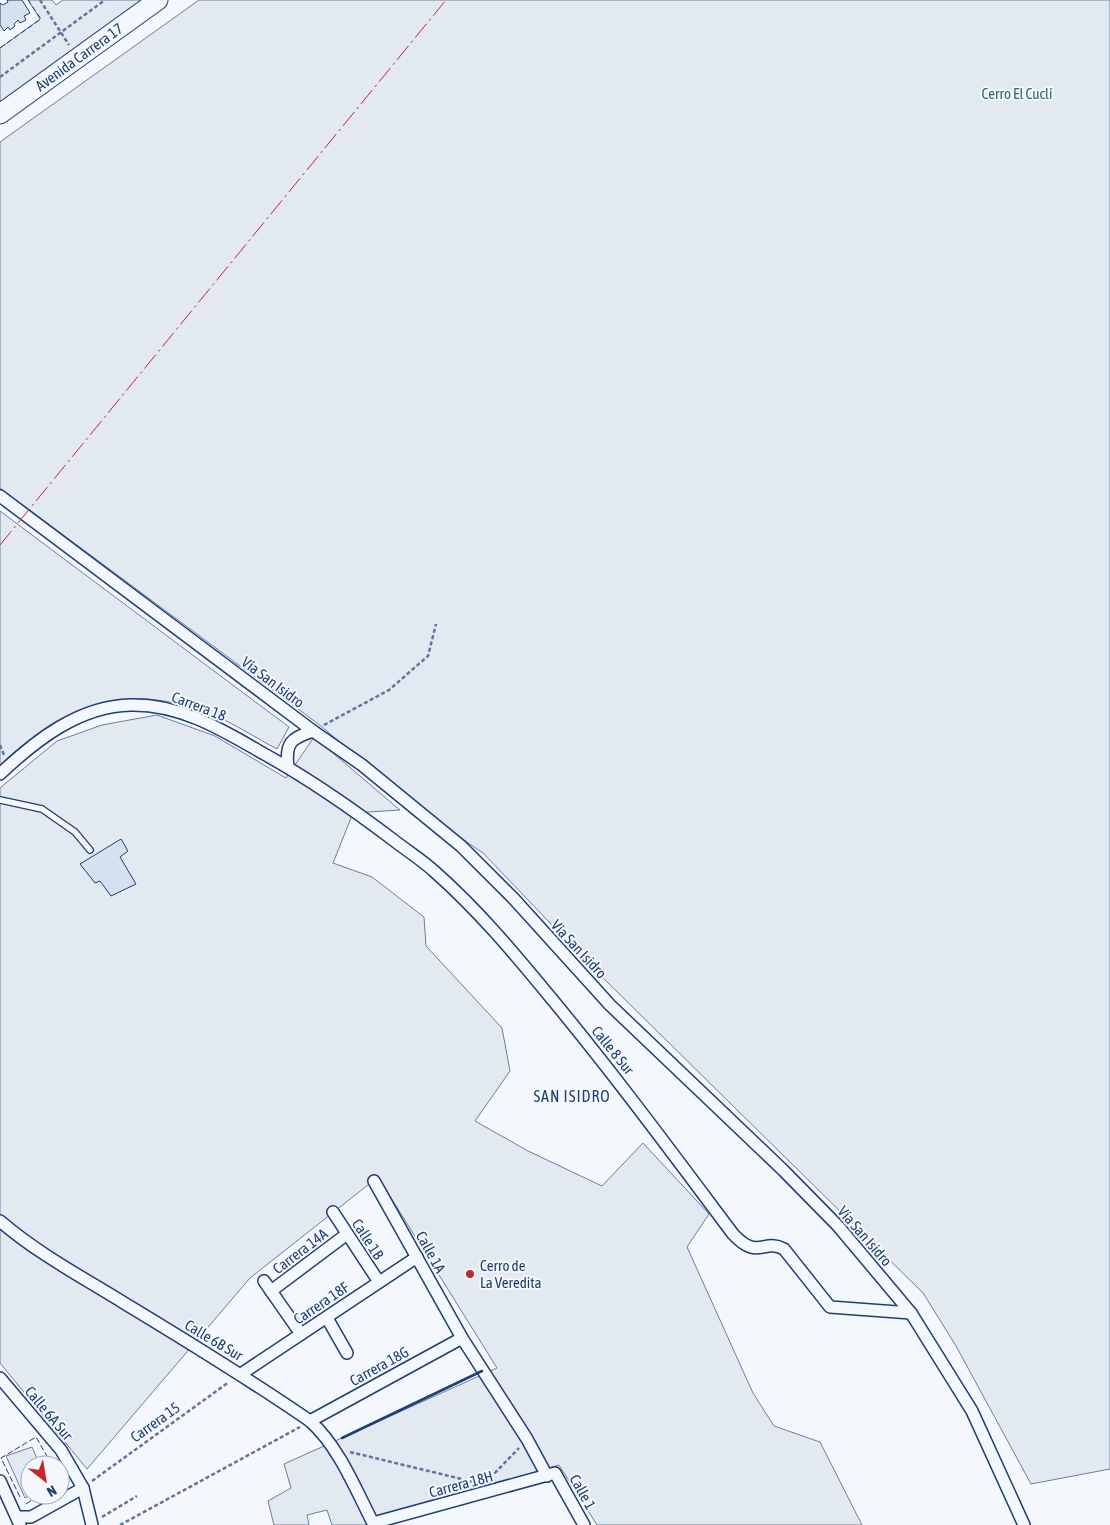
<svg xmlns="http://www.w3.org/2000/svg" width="1110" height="1525" viewBox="0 0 1110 1525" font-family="'Asap Condensed',sans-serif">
	<rect width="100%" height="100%" fill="#f4f7fb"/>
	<g fill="#e3e9f0" stroke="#687fa3">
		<polygon points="28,0 52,0 56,5 63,0 147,0 0,108 0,48 40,19"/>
		<polygon points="199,0 1110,0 1110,1469 1031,1484 956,1346 923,1293 597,972 483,853 418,809 321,726 0,488 0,142"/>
		<path d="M0,511L289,727L277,749C256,738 235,724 213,715C126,680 64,704 0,767Z"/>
		<polygon points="157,715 215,736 286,778 314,737 400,810 353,813 333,863 372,877 424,917 426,946 502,1028 510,1071 475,1121 528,1151 602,1186 643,1143 709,1214 687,1247 753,1393 774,1426 820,1442 862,1525 597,1525 559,1465 366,1525 332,1525 327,1510 307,1515 309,1525 274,1525 268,1501 291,1488 284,1464 497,1368 378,1177 250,1278 87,1469 0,1363 0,788 57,741 102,725"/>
		<polygon points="32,1447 40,1465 30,1465 31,1495 25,1498 6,1456"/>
	</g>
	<g fill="#d5e0f0" stroke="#1d3f73">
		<polygon points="7,0 22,0 30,13 24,16 26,20 20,23 18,20 14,24 15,26 10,30 8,27 4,31 0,25 0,3 3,5 8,2"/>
		<polygon points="121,839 128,851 120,857 136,884 111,896 100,881 95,883 80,864"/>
	</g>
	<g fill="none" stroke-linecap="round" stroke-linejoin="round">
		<g stroke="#1d3f73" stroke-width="8">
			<polyline id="lane" points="0,800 42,809 75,832 90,850"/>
		</g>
		<g stroke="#1d3f73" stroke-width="14">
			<g id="street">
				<polyline points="0,496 313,731 362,765 461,846 514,899 610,1005 783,1170 838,1226 911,1313 972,1411 1024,1525"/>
				<path d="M288,767C285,743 291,738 313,731"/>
				<path d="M0,774C36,740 79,706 131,705C182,704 224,731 266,755C311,780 351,808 392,839C406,850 422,860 435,872C478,910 514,953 551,998C614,1074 673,1154 733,1234C758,1261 763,1238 784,1249L830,1307L911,1313"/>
				<polyline points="374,1181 462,1338 527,1439 547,1476"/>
				<polyline points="333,1212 379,1282"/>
				<path d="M0,1221C37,1253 82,1277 124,1303C187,1341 249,1379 310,1421C339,1447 355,1488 373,1523L555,1473L584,1525"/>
				<polyline points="264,1281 301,1334"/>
				<polyline points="271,1291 347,1234"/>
				<polyline points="327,1318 347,1353"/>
				<polyline points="241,1374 417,1257"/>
				<polyline points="0,1378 61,1450 83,1488 92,1525"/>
				<polyline points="310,1421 462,1338"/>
				<polyline points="0,1481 20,1525"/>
				<polyline points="17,1517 31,1517 83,1488"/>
			</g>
		</g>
		<g stroke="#1d3f73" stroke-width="21">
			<polyline id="primary" points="0,114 158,0"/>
		</g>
		<g stroke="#5e769c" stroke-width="2.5" stroke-dasharray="4 2.5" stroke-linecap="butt">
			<polyline points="40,0 69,45"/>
			<polyline points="0,77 105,0"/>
			<polyline points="324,725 389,690 428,656 436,624"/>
			<polyline points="0,745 4,755"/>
			<polyline points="350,1452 474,1482"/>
			<polyline points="490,1478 519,1448"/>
			<polyline points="92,1481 229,1382"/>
			<polyline points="102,1517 137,1496"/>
			<polyline points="120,1525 300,1427"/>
		</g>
		<use href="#lane" stroke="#f4f7fb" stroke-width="5.5"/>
		<use href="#street" stroke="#f4f7fb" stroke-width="11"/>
		<use href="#primary" stroke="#f4f7fb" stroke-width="19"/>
		<g stroke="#1d3f73" stroke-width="1" stroke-dasharray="6 2.5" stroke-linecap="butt">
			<polyline points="0,48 41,19 28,0"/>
			<polyline points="60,1479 60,1482"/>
			<polyline points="20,1497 1,1458 36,1437 52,1465"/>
			<polyline points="26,1504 40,1495"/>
		</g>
		<polyline stroke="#1d3f73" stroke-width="2.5" points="342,1438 482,1371"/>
		<polyline stroke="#c62828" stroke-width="1" stroke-dasharray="18 4 2.5 4" stroke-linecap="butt" points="0,545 446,0"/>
	</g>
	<circle fill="#c62828" stroke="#f4f7fb" stroke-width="2" cx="470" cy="1274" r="5"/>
	<g text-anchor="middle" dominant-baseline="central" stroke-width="4" stroke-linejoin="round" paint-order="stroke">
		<g font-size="15" fill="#1d3f73" stroke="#f4f7fb">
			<text transform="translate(79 57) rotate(-36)">Avenida Carrera 17</text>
			<text transform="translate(273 682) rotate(37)">Vía San Isidro</text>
			<text transform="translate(199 706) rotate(21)">Carrera 18</text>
			<text transform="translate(579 949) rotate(47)">Vía San Isidro</text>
			<text transform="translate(613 1050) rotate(51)">Calle 8 Sur</text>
			<text transform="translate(865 1236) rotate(49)">Vía San Isidro</text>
			<text transform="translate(368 1239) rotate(57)">Calle 1B</text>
			<text transform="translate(300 1251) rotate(-37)">Carrera 14A</text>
			<text transform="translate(431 1252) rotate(61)">Calle 1A</text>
			<text transform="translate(321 1303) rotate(-34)">Carrera 18F</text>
			<text transform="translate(214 1340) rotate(31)">Calle 6B Sur</text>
			<text transform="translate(379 1366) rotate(-29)">Carrera 18G</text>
			<text transform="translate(49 1413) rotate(50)">Calle 6A Sur</text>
			<text transform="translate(155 1422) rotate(-36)">Carrera 15</text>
			<text transform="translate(461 1484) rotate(-15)">Carrera 18H</text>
			<text transform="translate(583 1492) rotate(61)">Calle 1</text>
		</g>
		<g font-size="15" fill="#2c6c60" stroke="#f4f7fb">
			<text x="1017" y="93">Cerro El Cuclí</text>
		</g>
		<g font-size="15" fill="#1d3f73" stroke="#f4f7fb" text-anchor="start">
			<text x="480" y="1265">Cerro de<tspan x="480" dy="17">La Veredita</tspan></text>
		</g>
		<g font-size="16" letter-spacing="1" fill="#1d3f73" stroke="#f4f7fb">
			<text x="572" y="1096">SAN ISIDRO</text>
		</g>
	</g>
	<g transform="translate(45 1480) rotate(149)"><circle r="24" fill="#f4f7fb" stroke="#9eadc5"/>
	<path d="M0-4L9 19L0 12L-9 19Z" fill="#c62828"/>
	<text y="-8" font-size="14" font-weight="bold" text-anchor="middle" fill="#1d3f73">N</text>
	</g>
</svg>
